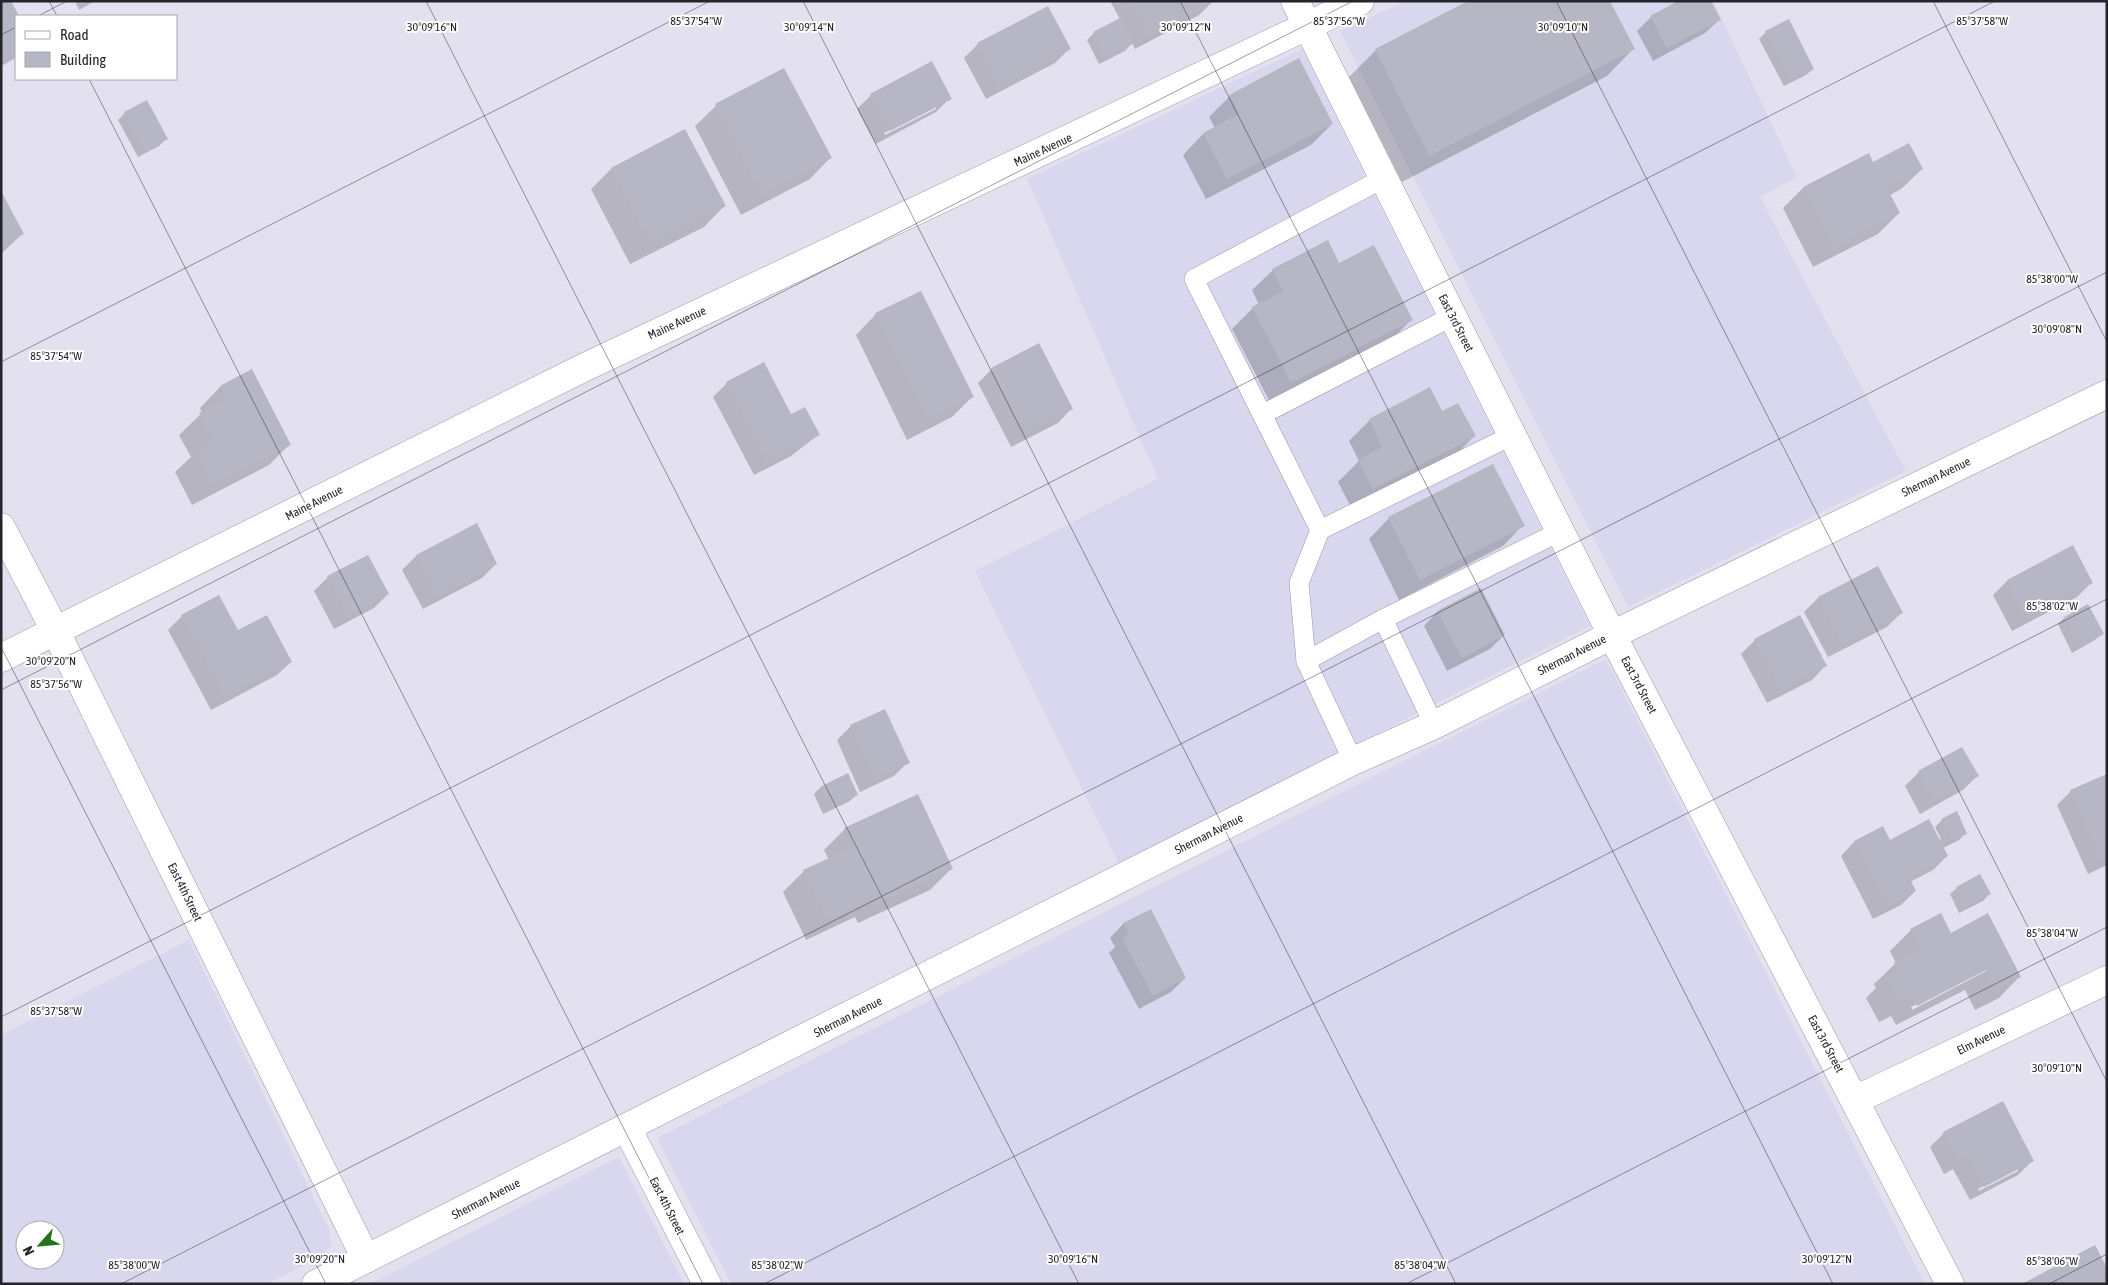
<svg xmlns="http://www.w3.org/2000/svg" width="2108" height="1285" viewBox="0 0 2108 1285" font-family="'Asap Condensed',sans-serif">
	<rect width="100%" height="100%" fill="#e3e1f0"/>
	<g fill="#d9d7ed" fill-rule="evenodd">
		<polygon points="1406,1 1713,1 1797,177 1760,197 1906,471 1628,607 1340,31"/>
		<polygon points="1302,49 1590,626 1119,864 975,571 1158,479 1027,179"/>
		<polygon points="1606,659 1925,1284 731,1284 657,1138"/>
		<path d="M189,940L330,1232L331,1246L321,1257L266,1284H1V1035ZM25,1230H55V1260H25Z"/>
		<polygon points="619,1157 684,1284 370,1284"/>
	</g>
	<g fill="#0003" fill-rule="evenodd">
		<polygon points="1,1 10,1 18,16 16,16 16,58 1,66"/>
		<polygon points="75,1 95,1 79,10"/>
		<polygon points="1110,1 1213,1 1199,15 1135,49 1132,43 1125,51 1099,64 1087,40 1094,33 1120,19"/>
		<polygon points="1471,1 1633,49 1607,76 1402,182 1349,77 1375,51"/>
		<polygon points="1651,17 1719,20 1705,33 1653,61 1637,31"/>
		<polygon points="1766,32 1813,69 1806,75 1784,86 1759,39"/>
		<polygon points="978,44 1069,49 1055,63 986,99 964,58"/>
		<polygon points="784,70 830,158 810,179 741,215 695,126 716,106"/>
		<path d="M871,95L950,98L936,112L876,144L857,109ZM936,106V109L885,135L884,133Z"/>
		<polygon points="1230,96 1332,124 1311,145 1206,199 1183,155 1203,134 1215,128 1209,117"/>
		<polygon points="125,113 166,139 159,146 138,157 118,120"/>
		<polygon points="1868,154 1873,164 1922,169 1901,189 1890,195 1899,213 1878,234 1813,267 1783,208 1803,188"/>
		<polygon points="611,169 724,206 704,227 630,264 591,189"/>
		<polygon points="1,193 22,234 1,254"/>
		<polygon points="1339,264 1411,320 1391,340 1270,402 1232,329 1253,308 1259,305 1252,290 1273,270"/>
		<polygon points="876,314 972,397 952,417 907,440 856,335"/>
		<polygon points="992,369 1071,409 1058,423 1011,447 978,383"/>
		<polygon points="251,371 289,445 269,465 192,505 175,472 191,457 179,435 202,413 200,408 220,387"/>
		<polygon points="727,383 791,416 818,435 791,456 754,475 713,397"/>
		<polygon points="1442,413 1474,436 1454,457 1352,509 1338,482 1359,461 1349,441 1370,420"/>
		<polygon points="1389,518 1523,525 1503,546 1399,600 1369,539"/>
		<polygon points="476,525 496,564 482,578 423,609 402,570 416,556"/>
		<polygon points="2072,547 2091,583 2077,597 2012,631 1993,595 2007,581"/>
		<polygon points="1877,568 1901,613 1887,627 1828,657 1804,612 1818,598"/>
		<polygon points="328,577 388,594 374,608 334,629 314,591"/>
		<polygon points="1437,612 1504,635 1490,649 1447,671 1424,626"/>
		<polygon points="182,616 291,662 277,675 211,710 168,630"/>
		<polygon points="2064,618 2102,634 2095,640 2072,653 2058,624"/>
		<polygon points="1755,640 1825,666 1812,680 1767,703 1741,654"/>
		<polygon points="851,726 908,762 894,776 860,792 837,740"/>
		<polygon points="1919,772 1977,776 1963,790 1920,814 1905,786"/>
		<polygon points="2107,775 2107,865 2088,874 2057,805 2071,791"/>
		<polygon points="820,788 857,794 850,801 823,814 814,794"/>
		<polygon points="1942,820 1966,833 1959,840 1943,848 1947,856 1933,870 1910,882 1915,891 1901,905 1873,919 1841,856 1854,842 1938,840 1941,839 1935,827"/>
		<polygon points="845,829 951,869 930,890 858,923 855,917 806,940 783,892 804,871 829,860 824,850"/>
		<polygon points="1957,888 1989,894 1983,901 1959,913 1950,894"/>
		<polygon points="1150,911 1185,978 1171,992 1139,1009 1109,953 1115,947 1110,938 1123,924"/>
		<path d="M1911,930L1950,935L2019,977L1999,998L1975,1010L1965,990L1896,1025L1891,1016L1879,1022L1866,998L1876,988L1874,984L1896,963L1890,951ZM1986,968V971L1912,1010L1911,1007Z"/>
		<path d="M1944,1133L2032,1161L2018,1175L1970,1200L1953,1169L1944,1174L1930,1147ZM2018,1168V1171L1979,1191L1978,1189Z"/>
	</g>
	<g fill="#b7b6c4">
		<polygon points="1,1 11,1 19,16 16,16 16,53 1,61"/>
		<polygon points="1131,1 1215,1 1149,36"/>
		<polygon points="1468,1 1610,1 1635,49 1429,156 1375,49"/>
		<polygon points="1678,1 1711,1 1721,20 1667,48 1650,16"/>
		<polygon points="1048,6 1071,49 1000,86 977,43"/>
		<polygon points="1120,18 1133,44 1106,58 1093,32"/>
		<polygon points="1789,19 1814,69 1791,81 1765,31"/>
		<polygon points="1299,58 1333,124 1227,179 1203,133 1239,114 1229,95"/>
		<polygon points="932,61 952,99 890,131 870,94"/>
		<polygon points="784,68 832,158 762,195 715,104"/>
		<polygon points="147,100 168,139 145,151 124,112"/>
		<polygon points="685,129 726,206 651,245 611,168"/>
		<polygon points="1909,143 1923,169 1887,188 1900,213 1834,247 1803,187 1869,153 1873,162"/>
		<polygon points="1,191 24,234 1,246"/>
		<polygon points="1328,240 1339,263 1374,245 1413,320 1291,383 1252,307 1283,291 1272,269"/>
		<polygon points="921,291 974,397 928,420 875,313"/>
		<polygon points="1039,343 1073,409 1025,434 991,368"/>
		<polygon points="764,362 791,414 805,407 820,435 768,462 726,382"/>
		<polygon points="252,369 291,445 213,485 195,451 214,441 199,413 226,399 220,386"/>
		<polygon points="1430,387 1442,411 1458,403 1476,436 1373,489 1358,460 1382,447 1369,419"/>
		<polygon points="1493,464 1525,526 1420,580 1388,517"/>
		<polygon points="477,523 497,564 437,596 416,555"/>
		<polygon points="2073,545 2093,583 2026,618 2007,580"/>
		<polygon points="368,555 389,594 348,616 327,576"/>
		<polygon points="1878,566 1903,613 1842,644 1818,597"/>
		<polygon points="1481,588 1505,635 1462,658 1437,611"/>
		<polygon points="219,595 238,630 267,615 292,662 226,697 181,615"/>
		<polygon points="2088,604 2104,634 2079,647 2064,617"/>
		<polygon points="1800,615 1827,666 1781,690 1754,639"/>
		<polygon points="885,709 910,763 875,779 850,725"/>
		<polygon points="1962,747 1979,776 1934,801 1918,771"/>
		<polygon points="848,773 858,795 830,808 820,787"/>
		<polygon points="2107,774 2107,859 2102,861 2070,790"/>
		<polygon points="918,794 953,869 879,903 876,897 827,920 803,870 853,847 844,828"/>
		<polygon points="1957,811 1967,834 1952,841 1941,819"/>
		<polygon points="1929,819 1948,856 1909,877 1916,891 1888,906 1854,841 1883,826 1890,840"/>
		<polygon points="1980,874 1991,894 1966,907 1956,887"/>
		<polygon points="1151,909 1186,978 1153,996 1122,938 1129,934 1123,923"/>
		<polygon points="1941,913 1951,933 1988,913 2021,977 1996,990 1986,970 1917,1006 1912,996 1900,1003 1886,976 1898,970 1894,962 1920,949 1910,929"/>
		<polygon points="2003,1101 2034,1161 1984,1187 1968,1156 1958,1161 1943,1132"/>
		<polygon points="2095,1245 2107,1268 2107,1284 2022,1284"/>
	</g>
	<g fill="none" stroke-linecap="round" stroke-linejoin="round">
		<g stroke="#9a98a6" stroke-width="20">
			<g id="lane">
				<polyline points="1263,414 1453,316"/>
				<polyline points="1320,530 1513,435"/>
				<polyline points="1306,661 1383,619"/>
				<polyline points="1434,725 1383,619 1561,531"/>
				<polyline points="1353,761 1306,661 1299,583 1320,530 1194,279 1384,178"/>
			</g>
		</g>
		<g stroke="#9a98a6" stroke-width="29">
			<g id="street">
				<polyline points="1,527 56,632 366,1259"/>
				<polyline points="1,658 583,368 1360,1"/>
				<polyline points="1855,1100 2107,980"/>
				<polyline points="627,1128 707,1284"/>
				<polyline points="1950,1284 1612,635 2107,394"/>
			</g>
		</g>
		<g stroke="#9a98a6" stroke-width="29">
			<polyline id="secondary" points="316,1284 1353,761 1434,725 1612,635 1295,1"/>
		</g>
		<use href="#lane" stroke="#fff" stroke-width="19"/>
		<use href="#street" stroke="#fff" stroke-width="28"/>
		<use href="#secondary" stroke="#fff" stroke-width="28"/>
	</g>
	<path fill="none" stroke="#25242a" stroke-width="1" stroke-opacity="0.45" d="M49,1L57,16M426,1L1079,1284M803,1L1456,1284M1180,1L1833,1284M1556,1L2107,1082M1933,1L2107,342M38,16L67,1M1,35L16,27M89,79L703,1284M1,362L710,1M1,647L326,1284M1,690L1353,1M1,1017L1995,1M121,1284L2107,272M764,1284L2107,599M1406,1284L2107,927M2049,1284L2107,1254"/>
	<g text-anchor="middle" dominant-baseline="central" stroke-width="4" stroke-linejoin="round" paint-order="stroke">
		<g font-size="12" fill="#25242a" stroke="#fff">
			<text transform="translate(1043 150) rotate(-25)">Maine Avenue</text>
			<text transform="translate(677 323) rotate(-25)">Maine Avenue</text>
			<text transform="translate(1456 323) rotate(63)">East 3rd Street</text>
			<text transform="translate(1936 477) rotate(-26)">Sherman Avenue</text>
			<text transform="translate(314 503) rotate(-27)">Maine Avenue</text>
			<text transform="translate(1572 655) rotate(-27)">Sherman Avenue</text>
			<text transform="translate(1639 685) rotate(62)">East 3rd Street</text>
			<text transform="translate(1209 834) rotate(-27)">Sherman Avenue</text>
			<text transform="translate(185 892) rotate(64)">East 4th Street</text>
			<text transform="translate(848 1017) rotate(-27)">Sherman Avenue</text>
			<text transform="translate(1981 1040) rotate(-26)">Elm Avenue</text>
			<text transform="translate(1826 1044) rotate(62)">East 3rd Street</text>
			<text transform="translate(486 1199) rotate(-27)">Sherman Avenue</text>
			<text transform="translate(667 1206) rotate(63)">East 4th Street</text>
		</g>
	</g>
	<g font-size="12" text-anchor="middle" fill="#25242a" stroke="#fff" stroke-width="4" stroke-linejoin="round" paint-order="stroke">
		<text x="696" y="25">85°37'54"W</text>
		<text x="1339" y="25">85°37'56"W</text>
		<text x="1982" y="25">85°37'58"W</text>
		<text x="432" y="31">30°09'16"N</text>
		<text x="809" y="31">30°09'14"N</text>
		<text x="1186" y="31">30°09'12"N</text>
		<text x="1563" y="31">30°09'10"N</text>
		<text x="2052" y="283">85°38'00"W</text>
		<text x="2057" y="333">30°09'08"N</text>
		<text x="56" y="360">85°37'54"W</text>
		<text x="2052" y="610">85°38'02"W</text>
		<text x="51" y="665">30°09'20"N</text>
		<text x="56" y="688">85°37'56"W</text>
		<text x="2052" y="937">85°38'04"W</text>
		<text x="56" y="1015">85°37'58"W</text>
		<text x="2057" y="1072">30°09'10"N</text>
		<text x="320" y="1263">30°09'20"N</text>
		<text x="1073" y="1263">30°09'16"N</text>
		<text x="1827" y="1263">30°09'12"N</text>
		<text x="2052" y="1265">85°38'06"W</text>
		<text x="134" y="1269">85°38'00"W</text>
		<text x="777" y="1269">85°38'02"W</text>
		<text x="1420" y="1269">85°38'04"W</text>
	</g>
	<rect width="2108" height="1285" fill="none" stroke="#25242a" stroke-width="5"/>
	<rect x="15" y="15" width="162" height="65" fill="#ffffff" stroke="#a8a7aa"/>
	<rect x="25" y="31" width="25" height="8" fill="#ffffff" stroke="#a8a7aa"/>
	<text x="60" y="40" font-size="15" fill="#25242a">Road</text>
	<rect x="25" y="52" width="25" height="15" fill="#b7b6c4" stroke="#a8a7aa"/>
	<text x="60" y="65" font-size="15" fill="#25242a">Building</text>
	<g transform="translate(40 1245) rotate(243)"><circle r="24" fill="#ffffff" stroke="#a8a7aa"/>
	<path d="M0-4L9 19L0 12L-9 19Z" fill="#257319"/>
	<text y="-8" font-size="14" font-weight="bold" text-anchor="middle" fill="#25242a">N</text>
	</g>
</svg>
